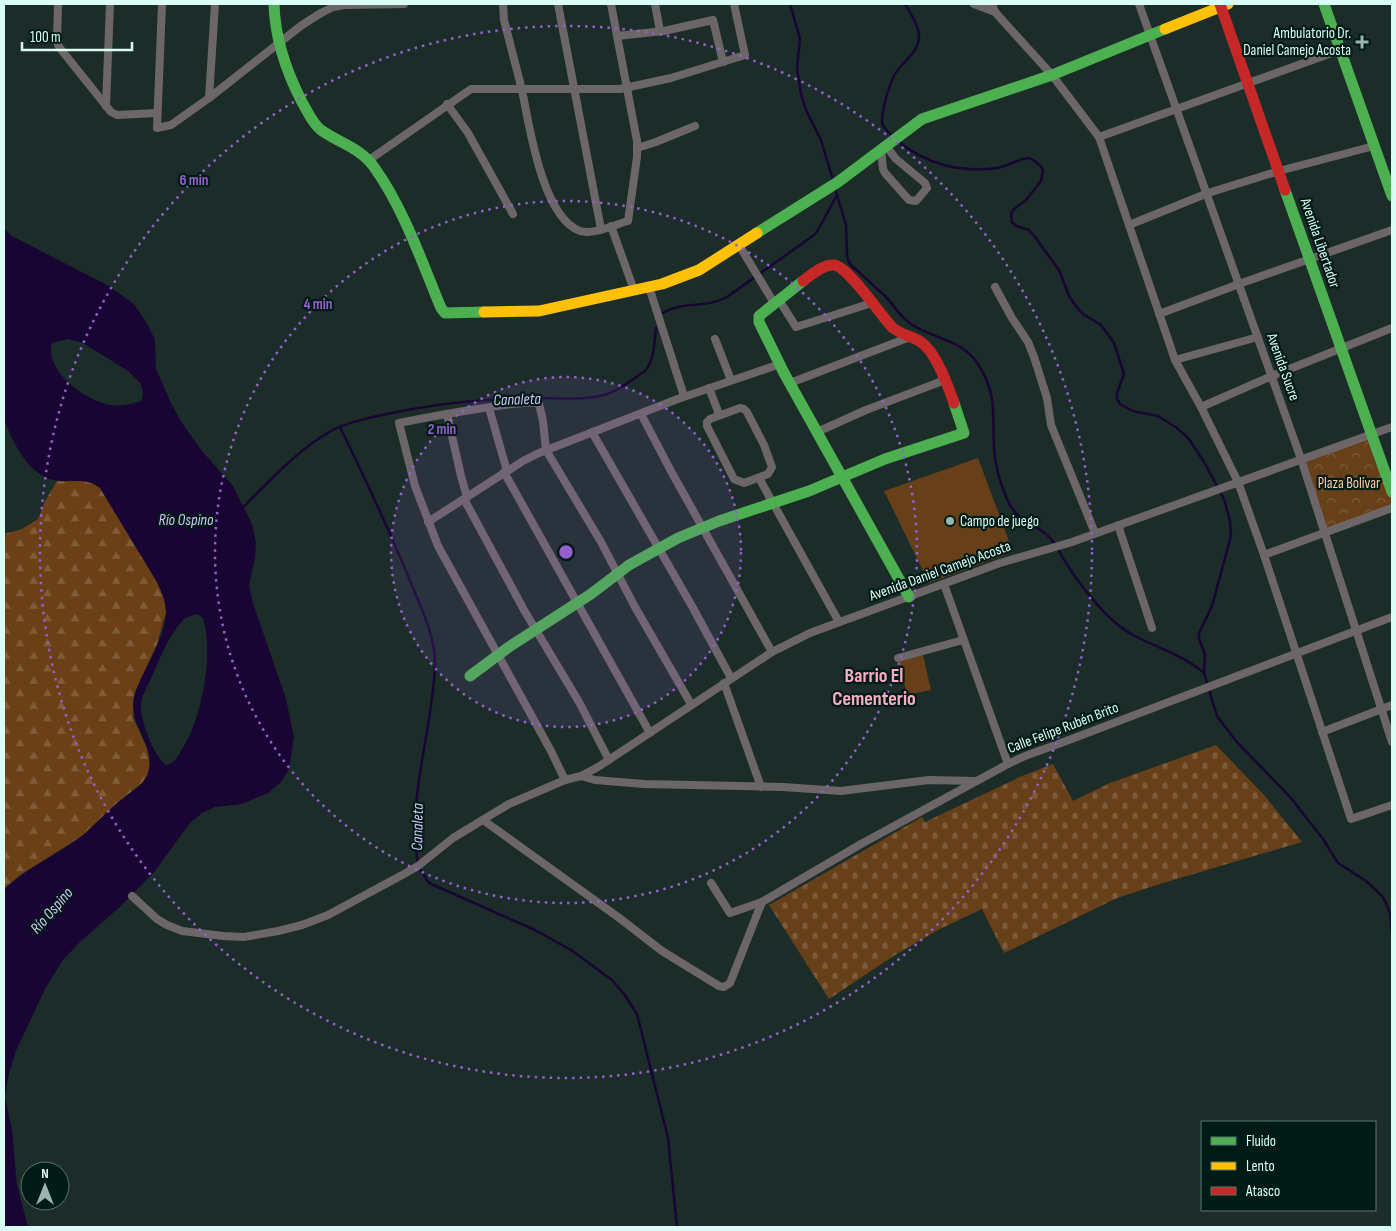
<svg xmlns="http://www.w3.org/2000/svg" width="1396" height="1231" viewBox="0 0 1396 1231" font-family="'Sofia Sans Condensed',sans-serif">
	<defs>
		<pattern id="forest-firs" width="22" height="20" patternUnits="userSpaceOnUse" patternTransform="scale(1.25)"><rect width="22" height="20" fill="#6c4016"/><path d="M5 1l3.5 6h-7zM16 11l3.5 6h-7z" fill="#805d38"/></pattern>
		<pattern id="cemetery-stones" width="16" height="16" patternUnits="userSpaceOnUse" patternTransform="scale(1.25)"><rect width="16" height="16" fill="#673f19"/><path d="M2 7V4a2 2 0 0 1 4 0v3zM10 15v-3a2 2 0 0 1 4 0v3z" fill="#7c5c3b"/></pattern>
		<pattern id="park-crowns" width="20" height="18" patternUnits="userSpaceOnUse" patternTransform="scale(1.25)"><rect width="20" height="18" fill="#673f19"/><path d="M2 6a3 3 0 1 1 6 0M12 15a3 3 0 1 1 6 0" fill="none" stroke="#7c5c3b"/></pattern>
	</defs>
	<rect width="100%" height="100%" fill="#1c2d29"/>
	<g fill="#673f19">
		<polygon points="978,458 1013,552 929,583 884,491"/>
		<polygon points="923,655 931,690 907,695 899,661"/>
	</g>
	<polygon fill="url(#forest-firs)" points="79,480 92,482 100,488 157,582 164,597 166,612 157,644 135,693 133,718 147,748 150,764 148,774 142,783 118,802 82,836 20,875 4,889 4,534 22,529 38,519 45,501 57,481"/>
	<polygon fill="url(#cemetery-stones)" points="1216,745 1264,795 1302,842 1163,883 1117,898 1004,953 982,909 940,929 895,955 829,999 769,905 922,817 925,822 1022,776 1053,764 1073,801 1110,783"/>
	<polygon fill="url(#park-crowns)" points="1372,435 1392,492 1392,508 1325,533 1301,459"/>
	<path fill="#190534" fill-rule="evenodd" d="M4,229L12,236L109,286L134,304L148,325L155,340L156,369L171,403L182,423L202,451L233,486L252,524L256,543L255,558L249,585L253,603L286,699L294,737L289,769L282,781L268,793L242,804L215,807L202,813L190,823L155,871L123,904L80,942L63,960L45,989L16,1051L9,1073L5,1097L12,1130L17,1185L28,1227H4V889C28,867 58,855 83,835C95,825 106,812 119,802C128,794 145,785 148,773C157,743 125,724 135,693C143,670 167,635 166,611C166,601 161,592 157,582L100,488C86,478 75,482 59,481C29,478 13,443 4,419ZM68,339L83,343L128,371L140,383L143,391L142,400C133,404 120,407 111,405C86,401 44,371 52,343ZM197,614L203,618C214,654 202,719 182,749C178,756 175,763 166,765C154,756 140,721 141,706C141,695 149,684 153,674C161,656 169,635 183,620C186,617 192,616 197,614Z"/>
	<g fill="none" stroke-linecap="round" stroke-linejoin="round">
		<g stroke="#190534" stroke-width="2.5">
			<polyline points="790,4 800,39 797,68 801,94 806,110 821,140 833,180"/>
			<path d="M894,137C890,134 886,130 883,126C879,116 890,83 895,74C902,62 917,54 919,39C920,27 911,14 905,4"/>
			<path d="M898,141C925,164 961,173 997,168C1008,166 1019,158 1030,158L1040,165L1043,170L1041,181L1026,200L1013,210L1011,214L1012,222L1016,226L1029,230L1035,237L1059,270L1069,296L1075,305L1083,314L1101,325L1114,343L1124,374L1117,393V399L1120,404L1133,411L1158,416L1177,428L1189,439L1204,462L1224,499L1230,521L1231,536L1212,606L1199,633V639L1205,654L1204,673L1217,716L1236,741L1291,798L1323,839L1338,863L1366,881L1383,897L1390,913L1392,935"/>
			<path d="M835,188L846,225L847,255L849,263C861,274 873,285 885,296C894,305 900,317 911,324C933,339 962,339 978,364C998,396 992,413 994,448C995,465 1000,483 1007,499C1019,527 1041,523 1055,544"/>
			<path d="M661,314C682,300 707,309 727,297L814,235L818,230L836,197"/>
			<path d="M340,427C365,478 389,530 411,583C421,608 435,635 435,663C434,726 406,799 418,863"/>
			<path d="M242,508C270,481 297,450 331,431C345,423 362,420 377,416C426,405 477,399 527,398C552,397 587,402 610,393C623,388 634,378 645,371C655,359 654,343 656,328"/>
			<path d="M1058,549C1073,577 1105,620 1133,635C1157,648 1183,655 1204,673"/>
			<polyline points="419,868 429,883 535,930 571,950 612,980 624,994 637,1014 668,1138 677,1227"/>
		</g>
		<g stroke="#6d6669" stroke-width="8">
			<polyline points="58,4 57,42 59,47 111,112 117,115 157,113"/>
			<polyline points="162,4 157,128 171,125 209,98 302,25 321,13 333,7 344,5 404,4"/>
			<path d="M503,4L504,20C510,43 516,67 522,90C529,124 542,217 580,231C593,235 614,225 628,221L637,157V141L611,4"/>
			<polyline points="558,4 601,229"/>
			<polyline points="655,4 660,31"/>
			<polyline points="974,4 995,12"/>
			<polyline points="992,4 995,12 1052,75 1099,137 1175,360 1201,407 1238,482 1264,555 1351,819 1392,805"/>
			<polyline points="1139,4 1301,459 1392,742"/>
			<polyline points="617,36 664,31 713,20 723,62"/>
			<polyline points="209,98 215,4"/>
			<polyline points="447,104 468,133 513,214"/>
			<polyline points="106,106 110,4"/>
			<polyline points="1099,137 1340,50"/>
			<polyline points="637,148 656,142 695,126"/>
			<polyline points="881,149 883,169 885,173 909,200 916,201 927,188 925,183 896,159 886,146"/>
			<polyline points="369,160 471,89 620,89 671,78 745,55 734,4"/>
			<polyline points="1129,225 1208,193 1279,171 1374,146"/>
			<polyline points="611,226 634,290"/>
			<polyline points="739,245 774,303"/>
			<polyline points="649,287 684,396"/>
			<polyline points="995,287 1012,318 1028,342 1034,357 1047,398 1051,425 1095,533"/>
			<polyline points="779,300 796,327 872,303"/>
			<polyline points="1159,314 1239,284 1392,230"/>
			<polyline points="715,339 731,380"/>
			<polyline points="1175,360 1258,337"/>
			<polyline points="790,383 910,337"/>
			<polyline points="709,388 719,414"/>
			<polyline points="1201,407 1272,376 1392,328"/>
			<polyline points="489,408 507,471"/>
			<polygon points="740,408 744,409 747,412 764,445 772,467 768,474 744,483 734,479 707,426 707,422 710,419"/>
			<polyline points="447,414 461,476 467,497"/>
			<polyline points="641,414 672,473 772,652"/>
			<polyline points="592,432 693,608 731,678"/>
			<polyline points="817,432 866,410 945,380"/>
			<polyline points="504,472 650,733"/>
			<polyline points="759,478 839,622"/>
			<polyline points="464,499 524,610 579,702 609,760"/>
			<polyline points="428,522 523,461 539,453 675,400 780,364"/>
			<polyline points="1118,525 1152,628"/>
			<polyline points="1264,555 1392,508"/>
			<polyline points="944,584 1008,764"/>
			<polyline points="898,658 963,640"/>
			<polyline points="724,683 761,787"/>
			<polyline points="1322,732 1392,705"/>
			<polyline points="581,776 598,767 772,652 810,633 1000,563 1072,542 1392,427"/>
			<path d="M565,780L551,751L438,546L415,486L399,423C419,419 527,398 539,404L543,421L546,450L601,542L635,607L691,704"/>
			<polyline points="483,820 618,917 662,951 719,986 724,987 730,983 762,902"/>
			<polyline points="711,883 730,913 762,902 861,844 1008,764 1025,756 1061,743 1392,617"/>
			<polyline points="132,896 157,919 167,925 182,931 223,936 244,937 278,931 302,925 328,915 404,874 418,866 453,838 509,804 565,780 581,776 595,780 644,784 783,787 841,791 929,780 976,781"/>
		</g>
		<g stroke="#4caf50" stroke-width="11">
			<path d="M274,4C275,40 286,71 302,102C308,112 312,123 321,130C339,143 361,148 374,167C404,209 421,260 441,308L445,313L484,312"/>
			<polyline points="1324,4 1392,196"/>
			<polyline points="1285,190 1392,492"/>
			<polyline points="757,233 838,182 922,119 1052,75 1165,29"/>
			<polyline points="803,281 759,316 759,322 784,373 909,597"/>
			<polyline points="470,676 509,647 591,594 629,565 678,538 719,521 809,491 885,459 964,433 954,403"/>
		</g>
		<g stroke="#ffc107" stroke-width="11">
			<polyline points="1165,29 1228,4"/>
			<polyline points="484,312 539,311 662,284 699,270 757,233"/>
		</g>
		<g stroke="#c62828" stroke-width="11">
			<polyline points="1220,4 1285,190"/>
			<path d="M803,281C811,275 823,264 834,265C848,266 881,316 893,328C902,335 912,336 921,342C936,352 948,386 954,403"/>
		</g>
	</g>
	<circle cx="566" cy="552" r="175" fill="#9360cc" fill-opacity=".12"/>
	<g fill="none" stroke="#9360cc" stroke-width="2.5" stroke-dasharray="2.5 5">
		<circle cx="566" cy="552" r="175"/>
		<circle cx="566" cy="552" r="351"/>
		<circle cx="566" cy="552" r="526"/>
	</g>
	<g fill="#98b5ae" stroke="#001b16" stroke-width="2">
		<path d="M1359.5 34.5h5v5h5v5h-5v5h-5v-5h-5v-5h5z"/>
		<circle cx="950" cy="521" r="5"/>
	</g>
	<g text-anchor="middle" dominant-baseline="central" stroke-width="4.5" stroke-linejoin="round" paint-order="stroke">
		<g font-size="15" fill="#dafef5" stroke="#001b16" text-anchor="end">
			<text x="1351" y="33">Ambulatorio Dr.<tspan x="1351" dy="17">Daniel Camejo Acosta</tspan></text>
			<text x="960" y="521" text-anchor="start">Campo de juego</text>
		</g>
		<g font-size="15" fill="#dafef5" stroke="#001b16">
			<text transform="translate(1320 243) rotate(71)">Avenida Libertador</text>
			<text transform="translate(1283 367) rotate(70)">Avenida Sucre</text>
			<text transform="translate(940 571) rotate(-20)">Avenida Daniel Camejo Acosta</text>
			<text transform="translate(1063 728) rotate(-21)">Calle Felipe Rubén Brito</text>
		</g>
		<g font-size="15" fill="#fecda8" stroke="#001b16">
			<text x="1349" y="483">Plaza Bolívar</text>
		</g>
		<g font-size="16" font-style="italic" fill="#d4c4f9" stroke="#001b16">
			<text transform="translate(517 400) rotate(-2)">Canaleta</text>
			<text x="186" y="520">Río Ospino</text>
			<text transform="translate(418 827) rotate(-89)">Canaleta</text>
			<text transform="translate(52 911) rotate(-49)">Río Ospino</text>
		</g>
		<g font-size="20" font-weight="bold" fill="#fdacc7" stroke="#001b16">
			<text x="874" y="676">Barrio El<tspan x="874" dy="23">Cementerio</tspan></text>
		</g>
	</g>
	<circle cx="566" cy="552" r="8" fill="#9360cc" stroke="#001b16" stroke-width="2.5"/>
	<g font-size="15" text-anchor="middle" font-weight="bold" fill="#9360cc" stroke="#001b16" stroke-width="4.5" stroke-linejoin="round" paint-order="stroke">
		<text x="194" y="185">6 min</text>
		<text x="318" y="309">4 min</text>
		<text x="442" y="434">2 min</text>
	</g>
	<rect width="1396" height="1231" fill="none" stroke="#dafef5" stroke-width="10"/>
	<rect x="1201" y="1121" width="175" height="90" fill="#001b16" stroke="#57766f"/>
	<rect x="1211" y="1137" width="25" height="8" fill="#4caf50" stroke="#57766f"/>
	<text x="1246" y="1146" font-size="15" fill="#dafef5">Fluido</text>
	<rect x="1211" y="1162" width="25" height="8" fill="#ffc107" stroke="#57766f"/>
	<text x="1246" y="1171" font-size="15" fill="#dafef5">Lento</text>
	<rect x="1211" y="1187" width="25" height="8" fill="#c62828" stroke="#57766f"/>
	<text x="1246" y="1196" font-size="15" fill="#dafef5">Atasco</text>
	<g transform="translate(45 1186)"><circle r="24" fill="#001b16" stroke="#57766f"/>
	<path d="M0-4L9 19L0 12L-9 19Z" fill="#98b5ae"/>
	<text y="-8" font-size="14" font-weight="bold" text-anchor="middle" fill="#dafef5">N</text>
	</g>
	<path d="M22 42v8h110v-8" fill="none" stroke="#dafef5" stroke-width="2.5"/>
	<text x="30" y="42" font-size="15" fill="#dafef5" stroke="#001b16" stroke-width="4" paint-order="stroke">100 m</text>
</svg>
